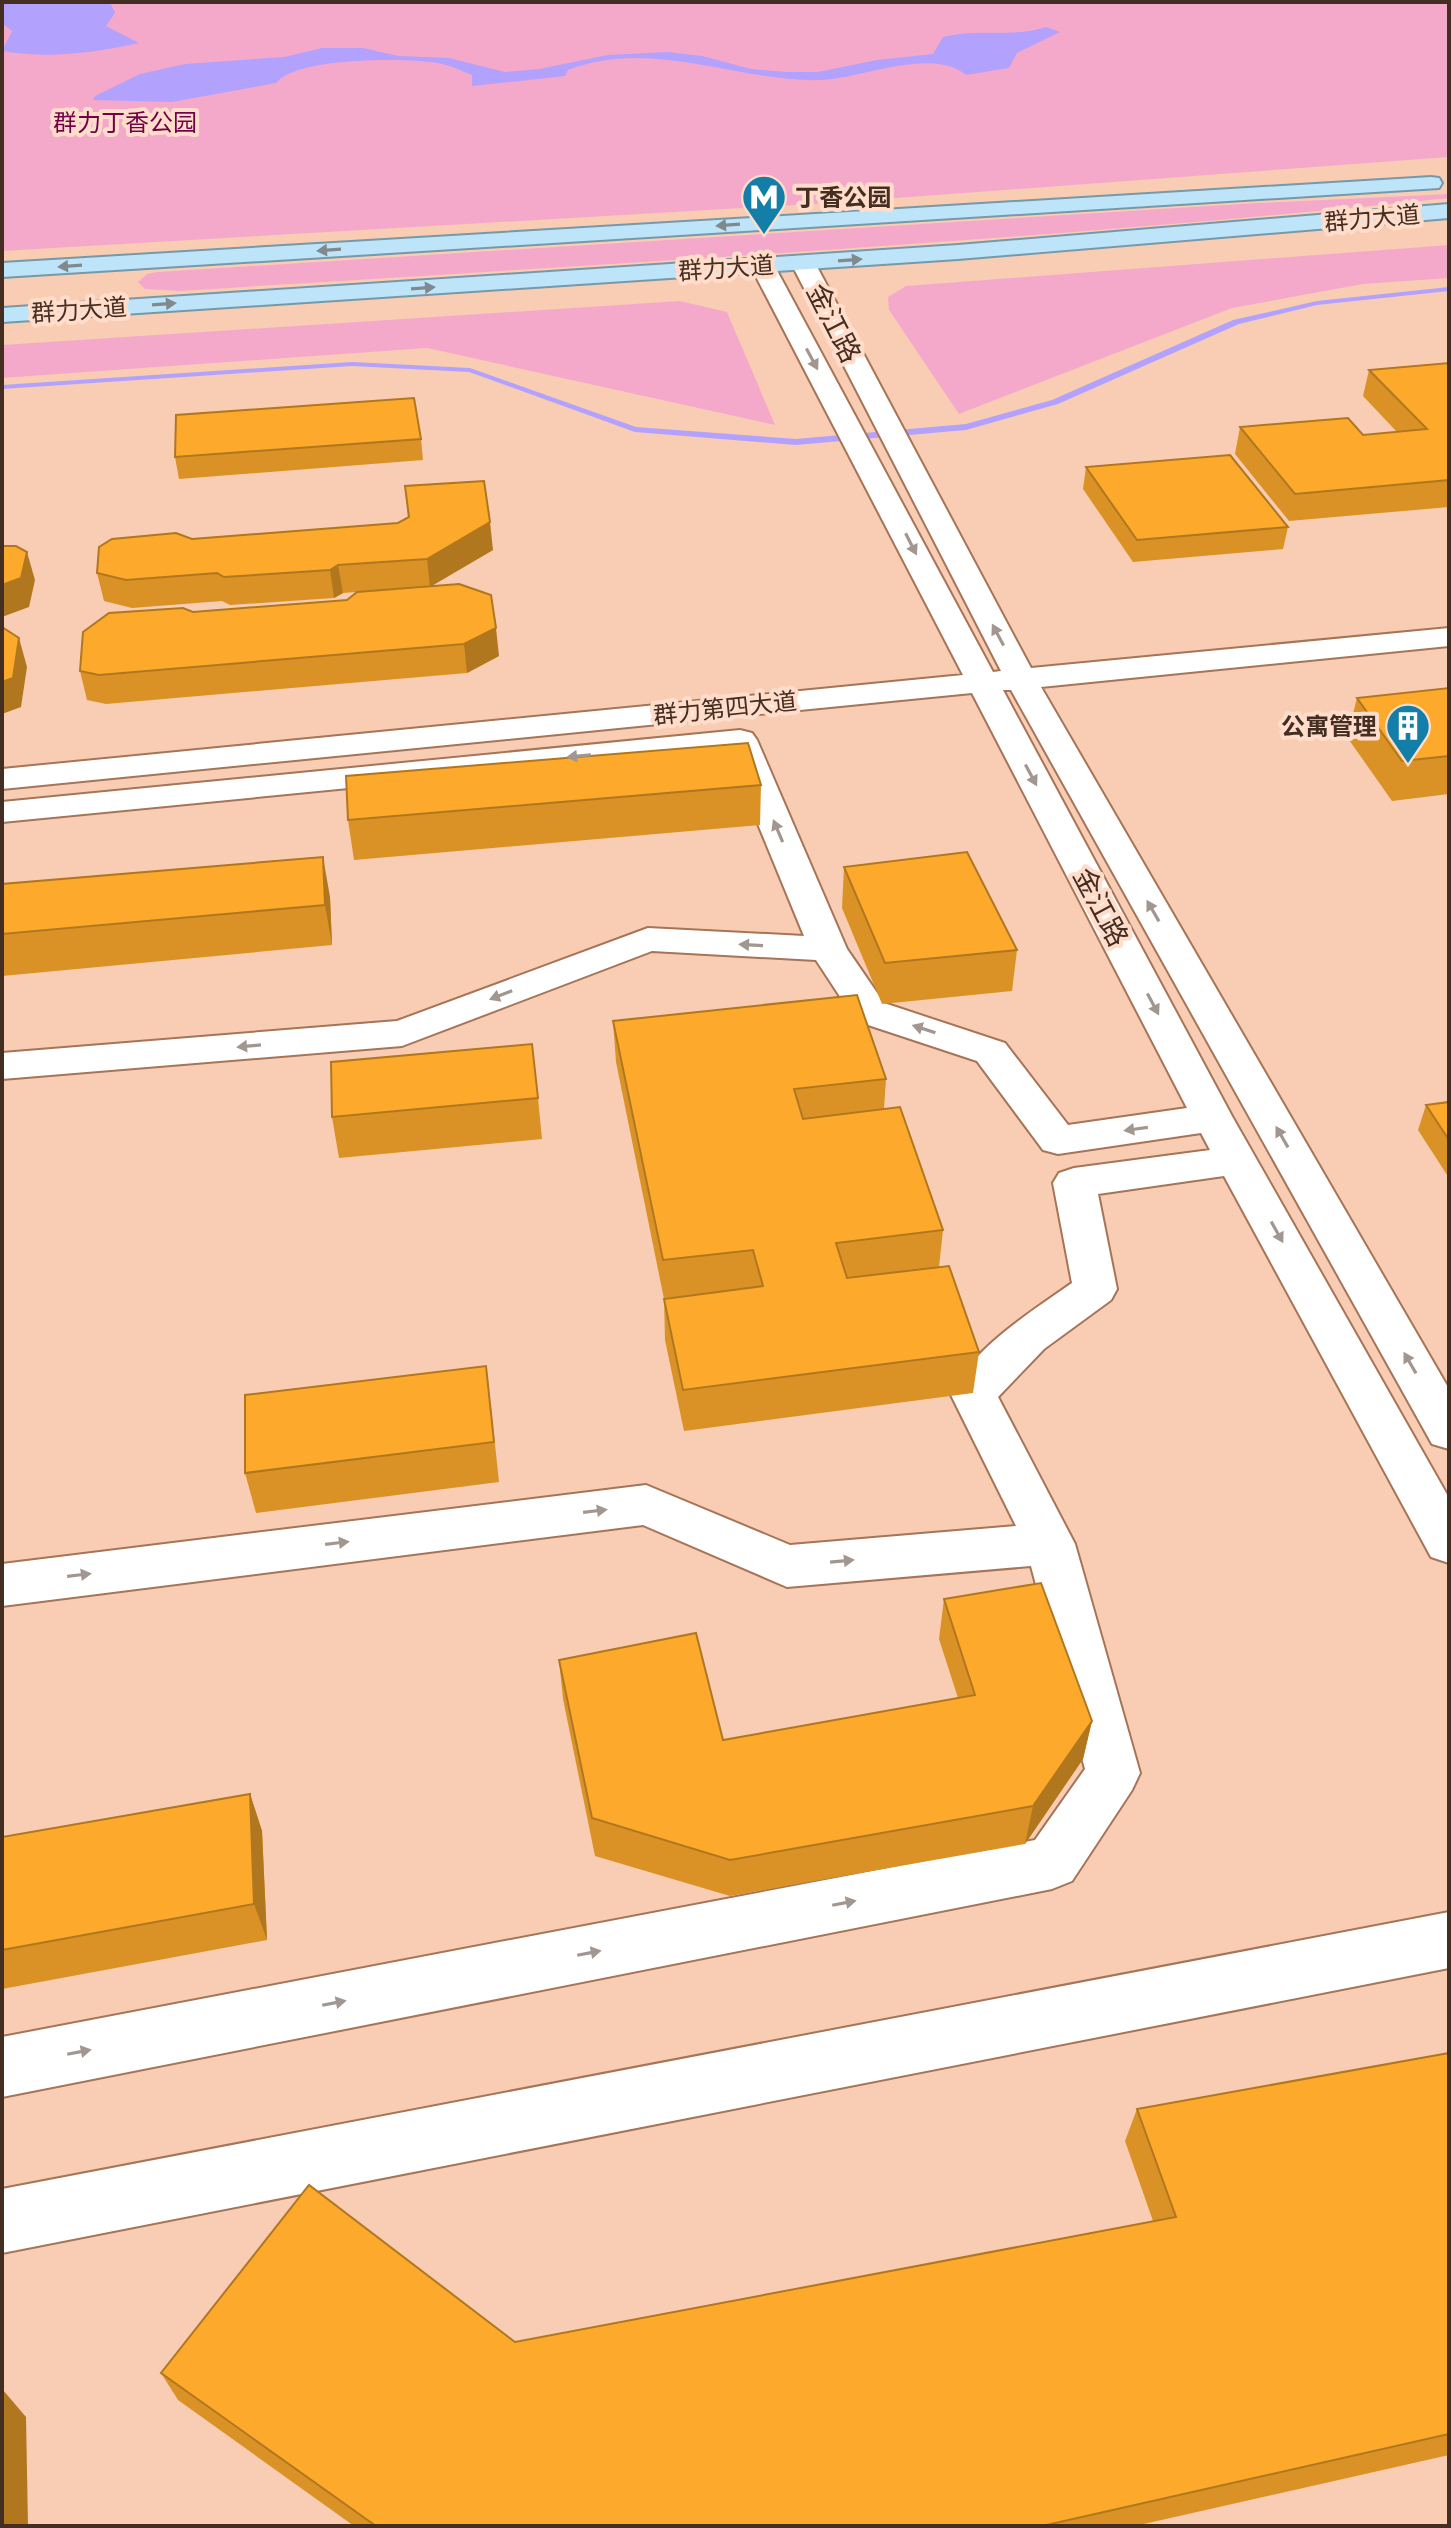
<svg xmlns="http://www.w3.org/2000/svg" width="1451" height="2528" viewBox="0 0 1451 2528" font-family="Montserrat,'Noto Sans SC',sans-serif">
	<rect width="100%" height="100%" fill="#f9cdb4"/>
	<g fill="#f4a9cb">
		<polygon points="2,2 1449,2 1449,157 829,203 2,251"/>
		<path d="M1449,194V198C1027,242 603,264 180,291L145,289L138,282L147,274L157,272L1257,203Z"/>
		<polygon points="1449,245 1449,278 1363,284 1232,308 959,414 889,310 888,297 906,286"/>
		<polygon points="680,301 727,312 775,425 427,348 2,378 2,345"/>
	</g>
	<g fill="#b2a2fd">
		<path d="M2,2H110L115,13L106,26L139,43C93,53 49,59 2,51L12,31L2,23Z"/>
		<path d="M1046,27L1060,32L1017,53L1009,68L966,75C932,47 863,78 823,80C737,83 653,37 568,70L565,76L472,86V75C462,71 452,66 442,64C410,57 296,57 276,83L172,102L93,100L95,96L140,74L185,64L284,57L322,48H363L398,56L449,58L505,72L539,69L608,55L668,52L702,56L751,69L786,72H818L877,60L933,54L943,37C977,28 1013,38 1046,27Z"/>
	</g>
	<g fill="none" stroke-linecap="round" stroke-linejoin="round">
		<polygon fill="#b2a2fd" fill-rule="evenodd" points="1449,287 1449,291 1317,305 1239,324 1058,404 966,430 796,445 635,432 469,372 352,366 2,389 2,385 352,362 470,368 636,427 796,439 966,424 1052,400 1233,320 1317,301"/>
		<g stroke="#a67457" stroke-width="4">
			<g id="minor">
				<path d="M803,256L811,258L815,263L1031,668L1449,628V646L1041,687L1449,1389V1449L1432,1444L1011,690H1003L1233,1118L1449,1498V1563L1431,1557L1224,1176L1098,1194L1117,1289L1111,1300L1044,1349L998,1397L1075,1544L1140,1773L1132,1790L1072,1881L1052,1889L2,2097V2037L1035,1840L1085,1769L1031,1566L787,1587L643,1525L2,1606V1564L646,1485L790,1545L1016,1526L950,1393C974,1348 1030,1312 1072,1283L1053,1183L1059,1173L1074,1168L1210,1150L1201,1133L1058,1154L1043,1150L977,1061L856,1021L816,960L652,951L402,1046L2,1079V1053L397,1021L648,928L804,936L728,751L2,822V802L740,730L752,733L757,740L847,949L884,1003L1005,1043L1068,1125L1187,1108L972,693L2,789V769L963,675L750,265L754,260H770L774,265L993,672L1001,671L791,263L795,258Z"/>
				<polygon points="1449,1912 1449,1968 2,2253 2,2189"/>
			</g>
		</g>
		<g stroke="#7699aa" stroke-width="4">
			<g id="major">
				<polygon points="1431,177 1439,178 1442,183 1439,188 2,277 2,263"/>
				<polygon points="1449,204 1449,218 958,259 2,322 2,308 958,245"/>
			</g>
		</g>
		<use href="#minor" fill="#fff" fill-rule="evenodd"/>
		<use href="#major" fill="#bde4f8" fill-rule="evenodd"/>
	</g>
	<g fill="#da9226">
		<polygon points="1449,363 1449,507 1289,521 1235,454 1240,427 1363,435 1397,432 1363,396 1369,370"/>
		<polygon points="421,439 423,460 179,479 175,457"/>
		<polygon points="1086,467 1288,527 1283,549 1133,562 1083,489"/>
		<polygon points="405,486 493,550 431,586 499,656 467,673 106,704 87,700 80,671 193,612 347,600 369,591 343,593 334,598 230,605 222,601 132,608 104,601 97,573 192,539 398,523 408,517"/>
		<polygon points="1449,688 1449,794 1392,801 1347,737 1357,698"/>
		<polygon points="761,785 760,825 354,860 348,820"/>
		<polygon points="844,867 1017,950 1012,991 882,1004 842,908"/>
		<polygon points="2,884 330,897 332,945 2,976"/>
		<polygon points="613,1021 886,1079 884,1109 943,1230 939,1267 979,1352 973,1393 684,1431 665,1340 664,1299 616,1062"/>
		<polygon points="538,1098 542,1139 339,1158 332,1117"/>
		<polygon points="1449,1102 1449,1178 1418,1130 1426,1105"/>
		<polygon points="491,1407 499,1482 256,1513 245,1473"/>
		<polygon points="944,1599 1092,1721 1083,1759 1025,1844 730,1896 595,1856 563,1699 559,1660 723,1740 958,1698 939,1639"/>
		<polygon points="250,1794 262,1831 267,1940 2,1989 2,1837"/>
		<polygon points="1449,2053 1449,2455 1135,2526 354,2526 178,2400 161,2373 515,2342 1153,2221 1125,2141 1137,2109"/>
	</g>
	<g fill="#b1771f">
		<polygon points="490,522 493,550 430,587 427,559"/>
		<polygon points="27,552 35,580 29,607 2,617 2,585"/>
		<polygon points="338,565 343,593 334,598 330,570"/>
		<polygon points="496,628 499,656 467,673 464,644"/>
		<polygon points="19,638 27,667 21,707 2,714 2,682"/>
		<polygon points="323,857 330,897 332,945 325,905"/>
		<polygon points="1092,1721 1083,1759 1025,1844 1033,1806"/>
		<polygon points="250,1794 262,1831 267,1940 254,1904"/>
		<polygon points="3,2390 26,2417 28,2526 5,2526"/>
	</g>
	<g fill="#fdaa2c" stroke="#b1771f" stroke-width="2">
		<polygon points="1449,363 1449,480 1295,494 1240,427 1348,418 1363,435 1427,429 1369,370"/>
		<polygon points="414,398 421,439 175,457 176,415"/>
		<polygon points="1230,455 1288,527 1137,540 1086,467"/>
		<polygon points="484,481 490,522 427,559 338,565 330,570 224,577 217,573 126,580 97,573 99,547 112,539 176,533 192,539 398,523 409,517 405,486"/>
		<polygon points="2,546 16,546 27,552 21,578 2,585"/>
		<polygon points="459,584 491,595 496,628 464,644 99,675 80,671 83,632 109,613 183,608 193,612 347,600 357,592"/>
		<polygon points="2,627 19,638 13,678 2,682"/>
		<polygon points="1449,688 1449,756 1402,761 1357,698"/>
		<polygon points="748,743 761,785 348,820 346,776"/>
		<polygon points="967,852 1017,950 885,963 844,867"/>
		<polygon points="323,857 325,905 2,934 2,884"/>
		<polygon points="857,995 886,1079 794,1089 803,1119 900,1107 943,1230 836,1243 847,1278 949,1266 979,1352 683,1390 664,1299 763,1286 753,1250 663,1260 613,1021"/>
		<polygon points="532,1044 538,1098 332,1117 331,1062"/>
		<polygon points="1449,1102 1449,1140 1426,1105"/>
		<polygon points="486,1366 494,1442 245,1473 245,1395"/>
		<polygon points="1041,1583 1092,1721 1033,1806 730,1860 592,1818 559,1660 696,1633 723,1740 975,1695 944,1599"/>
		<polygon points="250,1794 254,1904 2,1950 2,1837"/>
		<polygon points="1449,2053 1449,2434 1042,2526 376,2526 161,2373 309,2185 515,2342 1176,2217 1137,2109"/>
		<polygon points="3,2390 5,2526 2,2526"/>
	</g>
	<defs><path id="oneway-solid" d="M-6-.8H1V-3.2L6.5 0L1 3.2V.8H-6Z" transform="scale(2)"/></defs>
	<g fill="#80898d">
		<use href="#oneway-solid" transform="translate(728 225) rotate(176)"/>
		<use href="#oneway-solid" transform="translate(329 250) rotate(176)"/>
		<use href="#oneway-solid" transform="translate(850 260) rotate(-4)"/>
		<use href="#oneway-solid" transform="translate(70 266) rotate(176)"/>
		<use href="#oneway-solid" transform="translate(423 288) rotate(-4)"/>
		<use href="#oneway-solid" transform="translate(164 304) rotate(-4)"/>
	</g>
	<g fill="#a29690">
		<use href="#oneway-solid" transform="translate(812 359) rotate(62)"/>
		<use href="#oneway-solid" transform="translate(911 544) rotate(63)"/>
		<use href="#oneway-solid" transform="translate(998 635) rotate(-118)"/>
		<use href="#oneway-solid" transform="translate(579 756) rotate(174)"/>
		<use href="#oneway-solid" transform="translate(1031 775) rotate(62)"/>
		<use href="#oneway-solid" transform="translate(778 831) rotate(-113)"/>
		<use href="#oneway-solid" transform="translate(1153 911) rotate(-120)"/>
		<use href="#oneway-solid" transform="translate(751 945) rotate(-177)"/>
		<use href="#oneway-solid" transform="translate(501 995) rotate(159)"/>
		<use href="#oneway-solid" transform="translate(1153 1004) rotate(62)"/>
		<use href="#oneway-solid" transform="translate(924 1029) rotate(-162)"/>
		<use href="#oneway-solid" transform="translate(249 1046) rotate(175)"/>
		<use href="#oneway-solid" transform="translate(1136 1129) rotate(172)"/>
		<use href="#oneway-solid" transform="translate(1282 1137) rotate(-120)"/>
		<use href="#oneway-solid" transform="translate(1277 1232) rotate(61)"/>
		<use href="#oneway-solid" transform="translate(1410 1363) rotate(-120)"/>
		<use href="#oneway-solid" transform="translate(595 1511) rotate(-7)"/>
		<use href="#oneway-solid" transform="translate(337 1543) rotate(-7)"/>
		<use href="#oneway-solid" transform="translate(842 1561) rotate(-5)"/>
		<use href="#oneway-solid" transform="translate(79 1575) rotate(-7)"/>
		<use href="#oneway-solid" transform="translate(844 1903) rotate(-11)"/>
		<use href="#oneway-solid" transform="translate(589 1953) rotate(-11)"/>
		<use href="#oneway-solid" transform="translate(334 2003) rotate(-11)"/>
		<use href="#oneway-solid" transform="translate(79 2052) rotate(-11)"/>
	</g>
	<defs>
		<g id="metro-pin" transform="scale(2.3)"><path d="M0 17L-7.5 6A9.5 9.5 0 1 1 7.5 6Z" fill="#137fa8" stroke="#ffddca"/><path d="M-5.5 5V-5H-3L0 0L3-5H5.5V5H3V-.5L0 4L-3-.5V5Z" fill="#fff"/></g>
		<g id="building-pin" transform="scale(2.3)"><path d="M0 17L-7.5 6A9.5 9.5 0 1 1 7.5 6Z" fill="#137fa8" stroke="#ffddca"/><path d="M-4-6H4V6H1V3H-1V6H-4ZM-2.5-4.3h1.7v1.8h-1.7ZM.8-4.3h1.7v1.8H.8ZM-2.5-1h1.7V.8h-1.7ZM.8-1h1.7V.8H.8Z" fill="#fff"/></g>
	</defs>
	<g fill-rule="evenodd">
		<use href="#metro-pin" x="764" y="197"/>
		<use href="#building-pin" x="1408" y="726"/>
	</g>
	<g text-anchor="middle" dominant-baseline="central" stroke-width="8" stroke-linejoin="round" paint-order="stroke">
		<g font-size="24" fill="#740049" stroke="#ffddca">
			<text x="125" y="122">群力丁香公园</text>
		</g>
		<g font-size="24" font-weight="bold" fill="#442e22" stroke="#ffddca" text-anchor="start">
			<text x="795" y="197">丁香公园</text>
			<text x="1377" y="726" text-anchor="end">公寓管理</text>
		</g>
		<g font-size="24" fill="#442e22" stroke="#ffddca">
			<text transform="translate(1372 218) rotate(-5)">群力大道</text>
			<text transform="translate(726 268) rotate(-4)">群力大道</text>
			<text transform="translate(79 310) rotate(-4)">群力大道</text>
			<text transform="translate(725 708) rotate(-6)">群力第四大道</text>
		</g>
		<g font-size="28" fill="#442e22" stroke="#ffddca">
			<text transform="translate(834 323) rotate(63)">金江路</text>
			<text transform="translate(1101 907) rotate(62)">金江路</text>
		</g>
	</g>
	<rect width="1451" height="2528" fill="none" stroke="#442e22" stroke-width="8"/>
</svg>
